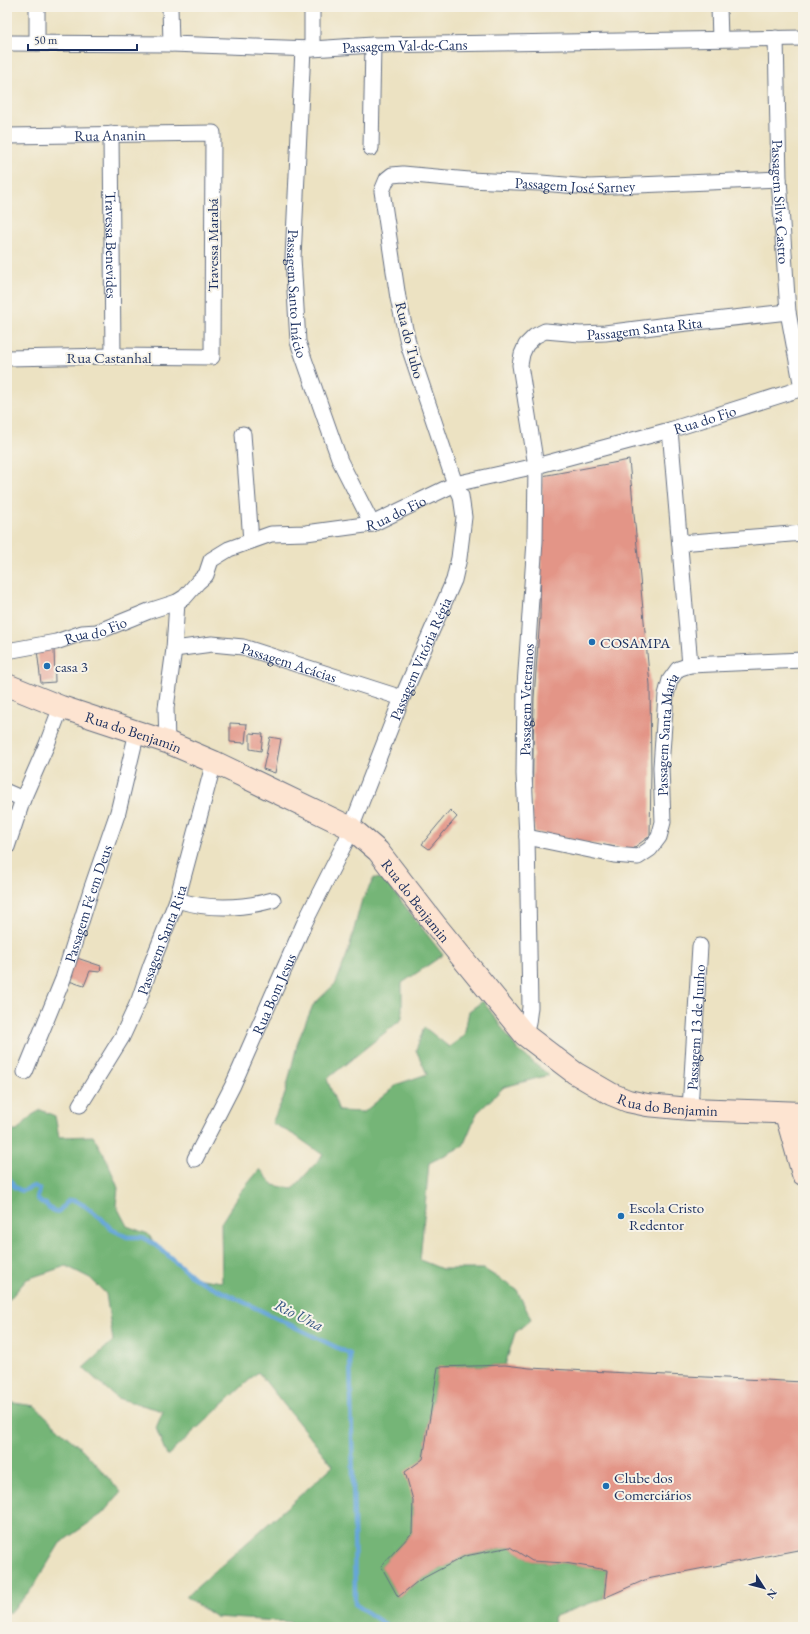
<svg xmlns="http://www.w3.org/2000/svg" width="810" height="1634" viewBox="0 0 810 1634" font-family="'EB Garamond',serif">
	<rect width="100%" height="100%" fill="#f7f3e8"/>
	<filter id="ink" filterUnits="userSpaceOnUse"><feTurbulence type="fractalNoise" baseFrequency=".025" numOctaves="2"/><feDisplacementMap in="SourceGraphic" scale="8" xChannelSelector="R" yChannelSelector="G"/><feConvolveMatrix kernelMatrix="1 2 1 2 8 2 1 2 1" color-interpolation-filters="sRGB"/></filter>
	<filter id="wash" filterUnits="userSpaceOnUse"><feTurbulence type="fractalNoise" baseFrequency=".012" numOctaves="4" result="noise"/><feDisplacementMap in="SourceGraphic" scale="16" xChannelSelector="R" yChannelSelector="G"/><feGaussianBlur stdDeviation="0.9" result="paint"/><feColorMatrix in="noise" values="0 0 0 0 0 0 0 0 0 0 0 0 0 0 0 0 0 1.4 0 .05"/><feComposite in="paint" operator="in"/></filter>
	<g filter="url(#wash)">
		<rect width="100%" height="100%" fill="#ece2c2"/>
		<g fill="#74b577" stroke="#48726a">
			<polygon points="374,878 384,879 443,955 402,983 402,1019 327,1079 339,1111 364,1112 398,1084 427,1074 416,1050 424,1027 449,1047 464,1036 469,1011 483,1001 518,1050 549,1075 504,1087 477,1113 463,1146 429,1163 420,1260 442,1269 484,1269 517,1290 531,1319 515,1333 505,1365 438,1367 423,1459 413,1500 412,1533 381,1566 398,1597 418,1581 465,1556 510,1547 532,1561 565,1563 607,1570 604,1598 553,1617 554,1627 290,1627 291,1622 216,1617 186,1597 333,1466 258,1372 167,1456 156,1428 163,1411 117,1398 83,1368 113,1341 106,1294 90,1278 66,1266 27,1279 7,1302 7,1131 17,1131 32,1115 41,1110 55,1116 59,1137 93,1136 106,1158 118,1188 116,1205 127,1226 148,1234 155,1244 194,1278 222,1282 221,1223 240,1193 260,1169 273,1185 293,1189 323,1155 296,1136 272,1123 285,1094 298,1041 313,1005 336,983 348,952 361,903"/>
			<polygon points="7,1402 35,1406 64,1434 83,1450 121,1492 102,1514 60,1543 34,1586 9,1614 7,1611"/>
		</g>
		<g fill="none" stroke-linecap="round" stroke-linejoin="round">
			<path stroke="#66a6d9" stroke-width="4.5" d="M7,1175L14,1187L22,1191L34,1186L39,1189L37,1198L41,1203L46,1204C49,1209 52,1211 58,1212L69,1200L76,1201L85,1206L101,1218L111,1229L127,1237H141L155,1244L194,1278L350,1354L354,1521L355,1604L389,1627"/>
		</g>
		<g id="blocks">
			<g fill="#e39587">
				<polygon points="629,460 650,685 651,772 650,836 632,849 588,843 535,832 532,814 534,698 540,617 542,476"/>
				<polygon points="54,649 55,682 41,683 37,650"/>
				<polygon points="230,723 247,724 245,743 230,742"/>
				<polygon points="250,733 263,734 261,751 250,749"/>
				<polygon points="270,737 281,739 275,773 263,769"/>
				<polygon points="450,810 457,817 429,849 422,844"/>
				<polygon points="74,957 101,966 100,972 90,971 84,986 63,979"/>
				<polygon points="505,1365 530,1368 803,1382 803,1549 647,1579 604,1598 607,1570 565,1563 532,1561 510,1547 465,1556 418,1581 398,1597 381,1566 412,1533 413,1500 405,1472 423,1459 438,1367"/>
			</g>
		</g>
	</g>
	<g filter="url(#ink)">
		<use href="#blocks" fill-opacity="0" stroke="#646e81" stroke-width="1"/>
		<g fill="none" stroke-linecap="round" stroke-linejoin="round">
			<g stroke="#646e81" stroke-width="17">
				<g id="minor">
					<polyline points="37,7 37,43"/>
					<polyline points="170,7 171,44"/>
					<polyline points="719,7 720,39"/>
					<path id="s1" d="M776,38L779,179L788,312L802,388"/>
					<path id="s2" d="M7,43L171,44L312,49L373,45L803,38"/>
					<path id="s3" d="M303,49L293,258L298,342L340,461L372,524"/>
					<polyline points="312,49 312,7"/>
					<path id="s4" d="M111,134L113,356"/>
					<path id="s5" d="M7,136L213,133L212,357L113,356L7,358"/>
					<polyline points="371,148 373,45"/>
					<polyline points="670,430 690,665"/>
					<polyline points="243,434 251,541"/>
					<polyline points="680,543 803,533"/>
					<path id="s6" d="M174,649L212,644L243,647L402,698"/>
					<path id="s7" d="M7,651L56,642L82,633L97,632L149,611L177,602L185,597L198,582L206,575L211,560L229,549L271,534L306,533L372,524L455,484L536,466L670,430L803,388"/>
					<polyline points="167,742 166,708 174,649 177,602"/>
					<polyline points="7,792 23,799"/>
					<path id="s8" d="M527,837L614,855L638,857L650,849L659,837L663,822L661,767L666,695L670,680L678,669L690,665L803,660"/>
					<polyline points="7,847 23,799 47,744 61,707"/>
					<path d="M177,900C209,910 241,909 273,900"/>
					<path id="s9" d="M525,1035L528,1023L530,1007L527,837L524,774L525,686L535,541L536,466L520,365L522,354L526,345L535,336L545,331L580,334L605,333L660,326L788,312"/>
					<path id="s10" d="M25,1072L63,979L91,890L118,812L137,732"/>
					<path id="s11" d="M80,1105L122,1037L139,1000L151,965L177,900L214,762"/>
					<path id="s12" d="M690,1109L700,946"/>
					<path id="s13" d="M195,1159L233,1085L304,924L346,841L402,698L454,580L459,558L464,517L461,496L455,484L409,347L398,298L382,191L387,179L392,175L403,174L469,180L541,183L590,187L779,179"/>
				</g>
			</g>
			<g stroke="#646e81" stroke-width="24">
				<g id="secondary">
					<path id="s14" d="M7,685L61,707L167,742L214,762L351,828L378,851L437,927L525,1035L575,1073L611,1094L628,1101L647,1105L690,1109L803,1113"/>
					<polyline points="786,1114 803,1174"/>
				</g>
			</g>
			<use href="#minor" stroke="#fff" stroke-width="15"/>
			<use href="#secondary" stroke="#fde4d1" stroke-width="22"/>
		</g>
	</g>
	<g fill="#1f6fb2" stroke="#f7f3e8" stroke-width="1.5">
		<circle cx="592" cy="642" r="4"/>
		<circle cx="47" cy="666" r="4"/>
		<circle cx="621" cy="1216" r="4"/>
		<circle cx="606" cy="1486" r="4"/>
	</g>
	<g text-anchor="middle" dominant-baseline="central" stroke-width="4" stroke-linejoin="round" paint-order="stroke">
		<g font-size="15" fill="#1b2f5e" stroke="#f7f3e8">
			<text stroke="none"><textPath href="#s2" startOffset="398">Passagem Val-de-Cans</textPath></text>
			<text stroke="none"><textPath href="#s5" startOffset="103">Rua Ananin</textPath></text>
			<text stroke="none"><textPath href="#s13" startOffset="1239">Passagem José Sarney</textPath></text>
			<text stroke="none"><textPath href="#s1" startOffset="164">Passagem Silva Castro</textPath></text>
			<text stroke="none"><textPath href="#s4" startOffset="111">Travessa Benevides</textPath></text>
			<text transform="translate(212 245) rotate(-90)">Travessa Marabá</text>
			<text stroke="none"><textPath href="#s3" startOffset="245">Passagem Santo Inácio</textPath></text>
			<text stroke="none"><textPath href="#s9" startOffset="817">Passagem Santa Rita</textPath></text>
			<text transform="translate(410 340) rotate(76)">Rua do Tubo</text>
			<text x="109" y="357">Rua Castanhal</text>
			<text stroke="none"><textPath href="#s7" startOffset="751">Rua do Fio</textPath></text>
			<text stroke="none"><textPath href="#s7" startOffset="427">Rua do Fio</textPath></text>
			<text stroke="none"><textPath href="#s7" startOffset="91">Rua do Fio</textPath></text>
			<text stroke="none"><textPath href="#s13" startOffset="549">Passagem Vitória Régia</textPath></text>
			<text stroke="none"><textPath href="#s6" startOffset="118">Passagem Acácias</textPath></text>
			<text stroke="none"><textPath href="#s9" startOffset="336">Passagem Veteranos</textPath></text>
			<text stroke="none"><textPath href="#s14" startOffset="135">Rua do Benjamin</textPath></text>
			<text stroke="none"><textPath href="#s8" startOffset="246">Passagem Santa Maria</textPath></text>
			<text stroke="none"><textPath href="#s14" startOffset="471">Rua do Benjamin</textPath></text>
			<text stroke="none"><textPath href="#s10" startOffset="180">Passagem Fé em Deus</textPath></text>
			<text stroke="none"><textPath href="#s11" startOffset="185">Passagem Santa Rita</textPath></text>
			<text stroke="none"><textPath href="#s13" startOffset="183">Rua Bom Jesus</textPath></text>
			<text stroke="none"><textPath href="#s12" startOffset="82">Passagem 13 de Junho</textPath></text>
			<text stroke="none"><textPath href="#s14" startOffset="807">Rua do Benjamin</textPath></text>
		</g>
		<g font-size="15" fill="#1b2f5e" stroke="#f7f3e8" text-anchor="start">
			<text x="600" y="642">COSAMPA</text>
			<text x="55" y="666">casa 3</text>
			<text x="629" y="1207">Escola Cristo<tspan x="629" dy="17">Redentor</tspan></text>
			<text x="614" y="1477">Clube dos<tspan x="614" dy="17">Comerciários</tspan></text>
		</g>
		<g font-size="16" font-style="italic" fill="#325383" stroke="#f7f3e8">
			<text transform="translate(299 1315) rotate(26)">Rio Una</text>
		</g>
	</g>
	<rect width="810" height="1634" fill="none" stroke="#f7f3e8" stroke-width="24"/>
	<g transform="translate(764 1588) rotate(126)" stroke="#f7f3e8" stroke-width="3" paint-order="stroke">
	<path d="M0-3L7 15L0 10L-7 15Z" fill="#1b2f5e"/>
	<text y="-6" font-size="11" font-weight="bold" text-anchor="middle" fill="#1b2f5e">N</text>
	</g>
	<path d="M28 44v6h109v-6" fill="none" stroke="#1b2f5e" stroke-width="2"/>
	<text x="34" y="44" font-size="12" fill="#1b2f5e" stroke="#f7f3e8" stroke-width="3" paint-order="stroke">50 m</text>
</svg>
